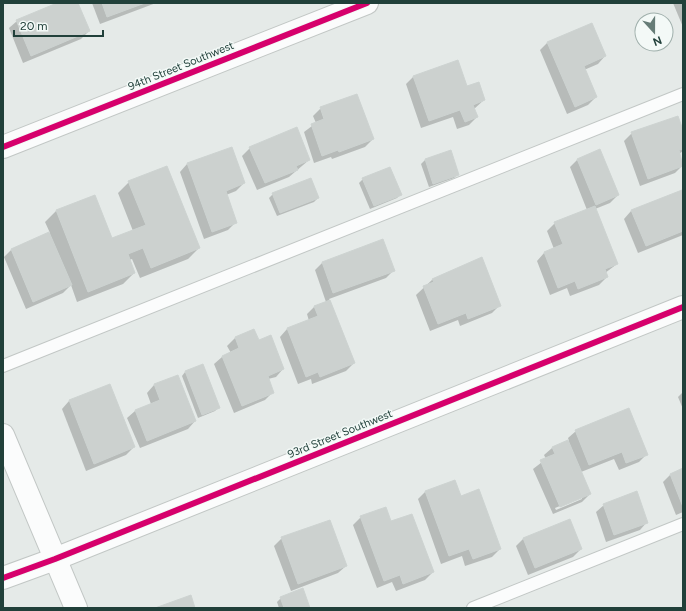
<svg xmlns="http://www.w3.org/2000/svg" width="686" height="611" viewBox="0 0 686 611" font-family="Figtree,sans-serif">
	<rect width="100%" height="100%" fill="#e5eae8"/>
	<g fill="#0003" fill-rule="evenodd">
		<polygon points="60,3 77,3 89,31 81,39 23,63 9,28 17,21"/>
		<polygon points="92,3 156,3 100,24"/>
		<polygon points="673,3 683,3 683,27"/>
		<polygon points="547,43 605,56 598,64 584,70 596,97 588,105 567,114 540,50"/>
		<polygon points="413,77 467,87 484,100 474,109 477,117 469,125 457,129 453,117 421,128 406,84"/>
		<polygon points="321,108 373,139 365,147 332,159 331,157 314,163 304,132 316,123 313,116"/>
		<polygon points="632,133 683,133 683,151 679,154 683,165 675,173 640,186 624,141"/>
		<polygon points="250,148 309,160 289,177 257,190 242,156"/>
		<polygon points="450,151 458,174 454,178 429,187 421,164 425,160"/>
		<polygon points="577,160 618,195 610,203 595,209 617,264 605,273 607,277 599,285 570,296 567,288 550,295 537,261 544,253 554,249 547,231 555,223 587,210 570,167"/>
		<polygon points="187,164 244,183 236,191 226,195 236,222 228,230 204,239 180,172"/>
		<polygon points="363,179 401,194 397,198 370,209 359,183"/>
		<polygon points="129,182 199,248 188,259 140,278 132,259 129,260 134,273 123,284 77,302 71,285 63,293 26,309 4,257 12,249 50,233 45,222 56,211 94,196 111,239 133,231 118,193"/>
		<polygon points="681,191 683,195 683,235 638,253 624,219 631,211"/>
		<polygon points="273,194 318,198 314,202 277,216 269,198"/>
		<polygon points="322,263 394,270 386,278 329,299 354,363 346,371 312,384 311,379 298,384 280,337 287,329 309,321 307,314 314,307 326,302 315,270"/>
		<polygon points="433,279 500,305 492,313 460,326 458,320 430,331 416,295"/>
		<polygon points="254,330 258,341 283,369 276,377 268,379 273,392 265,400 234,413 214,364 222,357 231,353 227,346 235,338"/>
		<polygon points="185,372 219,407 215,411 198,418 182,376"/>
		<polygon points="177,376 195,421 188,429 140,448 127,418 135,411 151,404 147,393 154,385"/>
		<polygon points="683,392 683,409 678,397"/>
		<polygon points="69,401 134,447 126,455 86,471 62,409"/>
		<path d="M576,431L647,454L639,462L619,470L614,459L581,472L590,494L582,502L553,514L533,469L546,459L544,455L552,448L569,441L568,438ZM582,497V499L556,510L555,508Z"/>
		<polygon points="683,469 683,512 676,515 663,482 670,475"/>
		<polygon points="426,491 460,497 500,549 492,557 465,566 462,556 441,564 418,499"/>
		<polygon points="604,505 647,522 640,530 606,542 596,512"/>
		<polygon points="361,517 391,522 433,572 425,580 396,591 392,582 377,588 353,525"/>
		<polygon points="282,538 346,566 338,573 291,591 274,546"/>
		<polygon points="524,538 581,549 573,557 528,575 516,546"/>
		<polygon points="281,598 309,608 279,608 277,602"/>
	</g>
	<g fill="#ccd1cf" stroke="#cdd3d1">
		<polygon points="57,3 78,3 90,31 31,56 16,20"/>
		<polygon points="102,3 145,3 107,17"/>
		<polygon points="592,23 606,56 584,66 597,97 575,107 547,42"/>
		<polygon points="458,60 467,86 479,82 485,100 473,105 478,117 465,122 460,110 429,121 413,76"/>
		<polygon points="357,94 374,139 339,152 338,150 322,156 311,124 324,119 320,107"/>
		<polygon points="678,116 683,130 683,149 679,150 683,166 648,179 631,132"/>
		<polygon points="297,127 310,160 296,166 298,170 265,183 249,147"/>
		<polygon points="232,147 245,183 226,191 237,223 212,232 187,163"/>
		<polygon points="600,149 619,195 596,205 577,159"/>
		<polygon points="451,150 459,175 433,184 425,159"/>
		<polygon points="167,166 200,248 151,268 143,248 128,254 135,273 88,292 56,210 95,195 112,238 146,225 128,181"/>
		<polygon points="390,167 402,195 374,206 362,178"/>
		<polygon points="311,178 319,198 280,213 272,193"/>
		<polygon points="682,190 683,231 646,246 631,210"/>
		<polygon points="595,206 618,264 605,269 608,277 578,289 575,281 558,288 544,252 563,244 554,222"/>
		<polygon points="49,232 72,285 33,302 11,249"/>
		<polygon points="383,239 395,271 333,293 322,262"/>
		<polygon points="482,257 501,306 468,319 466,313 438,324 423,286 434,282 432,279"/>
		<polygon points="330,300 355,363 320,377 318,372 306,377 287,328 318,316 314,306"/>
		<polygon points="254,329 259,340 271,335 284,369 268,376 274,393 242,406 222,356 239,348 235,337"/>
		<polygon points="203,364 220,408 202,415 185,371"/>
		<polygon points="178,375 196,421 147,441 135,410 160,400 154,384"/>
		<polygon points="110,384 135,447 94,464 69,400"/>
		<polygon points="629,408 648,455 626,463 622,452 589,465 575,430"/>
		<polygon points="568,440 591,494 560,507 540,460 555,454 552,447"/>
		<polygon points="683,468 683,507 670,474"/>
		<polygon points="455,480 461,496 479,489 501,549 473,559 469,549 449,556 425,491"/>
		<polygon points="637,491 648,523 614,535 603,504"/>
		<polygon points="386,507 391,521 412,514 434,572 403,584 400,575 384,581 360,516"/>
		<polygon points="570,519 582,549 535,568 523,538"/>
		<polygon points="330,520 347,566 298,584 281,537"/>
		<polygon points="303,588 310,608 284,608 280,597"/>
		<polygon points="191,595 195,608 155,608"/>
	</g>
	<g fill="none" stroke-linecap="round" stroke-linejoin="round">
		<g stroke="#c2c7c5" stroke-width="14">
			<g id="lane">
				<polyline points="3,366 683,94"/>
				<polyline points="473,608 683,524"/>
			</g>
		</g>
		<g stroke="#c2c7c5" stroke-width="24">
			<g id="street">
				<polyline points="3,147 367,3"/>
				<polyline points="3,435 76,608"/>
				<polyline points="3,578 55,559 683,307"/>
			</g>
		</g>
		<use href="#lane" stroke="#fbfcfc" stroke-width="12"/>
		<use href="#street" stroke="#fbfcfc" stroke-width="22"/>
		<g stroke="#f3f9f7" stroke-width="8">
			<g id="cycleway">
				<polyline points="3,147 367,3"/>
				<polyline points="3,578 55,559 683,307"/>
			</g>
		</g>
		<use href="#cycleway" stroke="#d6006c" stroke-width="6"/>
	</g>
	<g text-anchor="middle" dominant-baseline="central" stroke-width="3" stroke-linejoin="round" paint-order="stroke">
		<g font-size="11" fill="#21403a" stroke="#f3f9f7">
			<text transform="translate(181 66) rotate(-22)">94th Street Southwest</text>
			<text transform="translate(340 434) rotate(-22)">93rd Street Southwest</text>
		</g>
	</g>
	<rect width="686" height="611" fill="none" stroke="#21403a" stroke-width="8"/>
	<g transform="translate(654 32) rotate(159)"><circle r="19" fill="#f3f9f7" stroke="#9fafab"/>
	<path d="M0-3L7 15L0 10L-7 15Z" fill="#667c77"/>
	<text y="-6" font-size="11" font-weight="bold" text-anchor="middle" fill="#21403a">N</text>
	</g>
	<path d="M14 30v6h89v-6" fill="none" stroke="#21403a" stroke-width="2"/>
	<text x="20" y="30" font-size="12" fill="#21403a" stroke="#f3f9f7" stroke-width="3" paint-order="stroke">20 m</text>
</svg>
